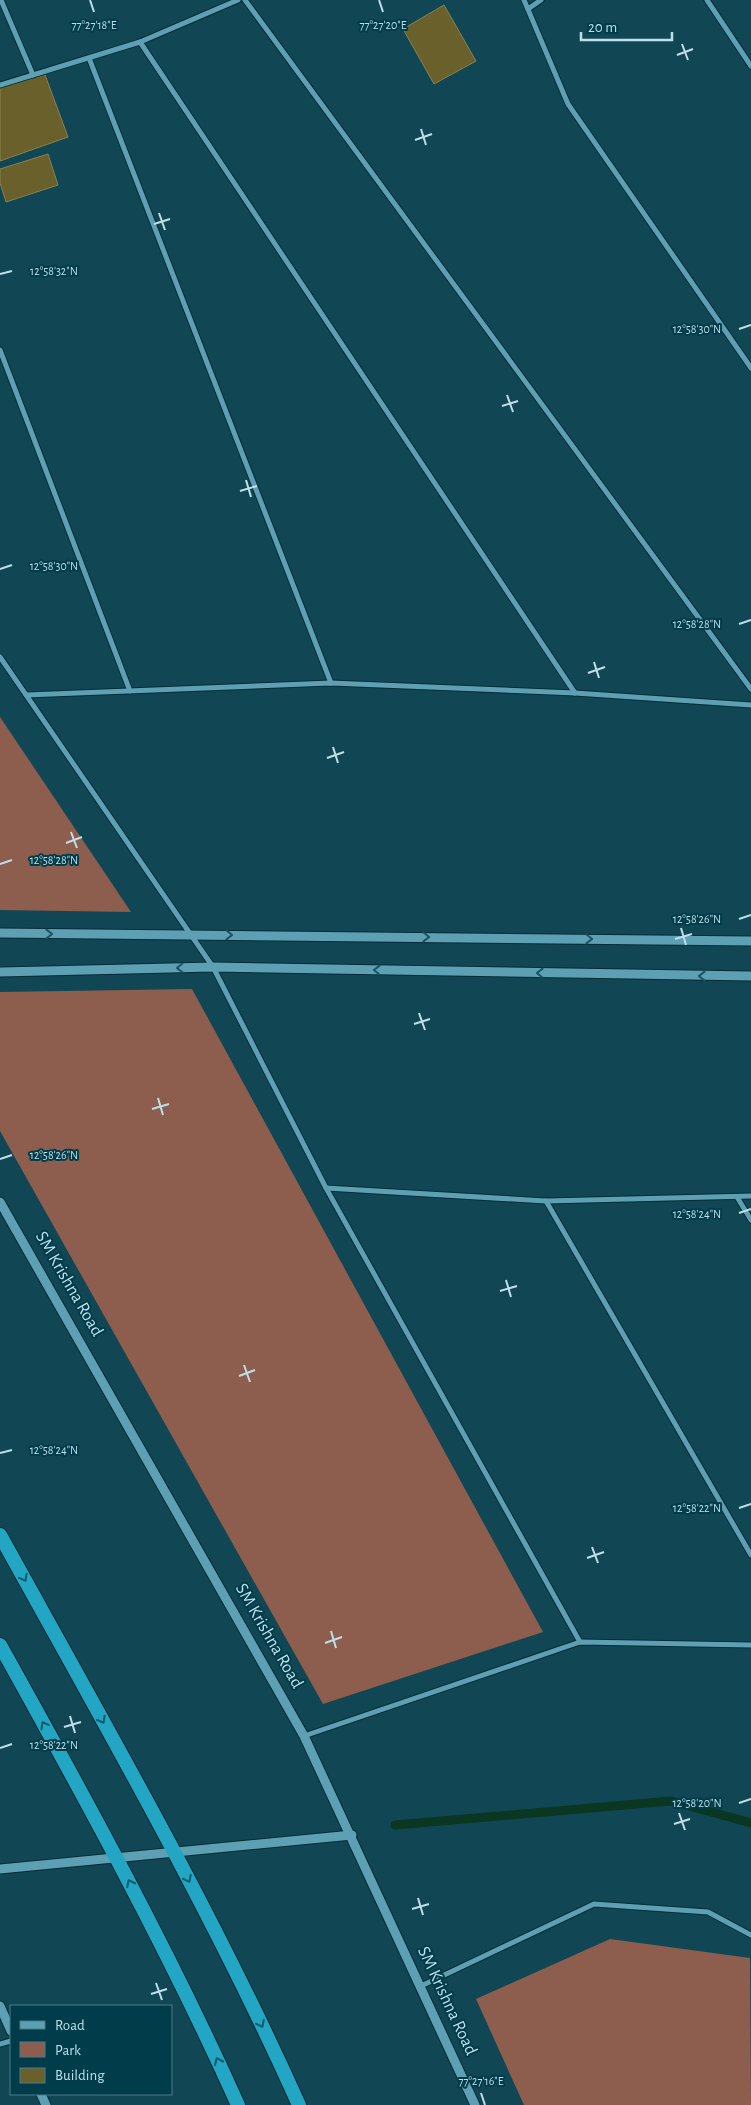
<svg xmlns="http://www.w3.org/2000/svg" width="751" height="2105" viewBox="0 0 751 2105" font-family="'Alegreya Sans',sans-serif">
	<rect width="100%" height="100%" fill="#114755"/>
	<g fill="#8d5d4e">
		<polygon points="0,717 131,912 0,910"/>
		<polygon points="192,989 543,1632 323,1704 0,1131 0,992"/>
		<polygon points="610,1939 750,1958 751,2105 524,2105 476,1999"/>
	</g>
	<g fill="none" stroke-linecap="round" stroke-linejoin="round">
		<polyline stroke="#0a3722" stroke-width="9" points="395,1825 671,1801 751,1823"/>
	</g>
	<g fill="#6a602b" stroke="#8b814c">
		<polygon points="444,5 476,61 434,84 403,29"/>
		<polygon points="44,72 68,137 0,161 0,88"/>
		<polygon points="48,154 58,185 6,202 0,183 0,169"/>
	</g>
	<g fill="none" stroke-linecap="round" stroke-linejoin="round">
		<g stroke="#062b35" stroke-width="7">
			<g id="minor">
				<polyline points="1,0 33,75"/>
				<polyline points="245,0 751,689"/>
				<polyline points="524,0 568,104 751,368"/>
				<polyline points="707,0 751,66"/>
				<polyline points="528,9 541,0"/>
				<polyline points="140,42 575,693"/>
				<polyline points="89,58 331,683"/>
				<polyline points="0,85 140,42 238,0"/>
				<polyline points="0,350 130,691"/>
				<polyline points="0,657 213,967 326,1188 580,1642"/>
				<polyline points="26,695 331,683 575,693 751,705"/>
				<polyline points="326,1188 546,1201 751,1196"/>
				<polyline points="737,1197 751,1220"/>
				<polyline points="546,1201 751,1555"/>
				<polyline points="304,1736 580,1642 751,1645"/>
				<polyline points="419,1987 594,1904 708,1912 751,1935"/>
				<polyline points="0,2044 11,2041"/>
			</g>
		</g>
		<g stroke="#062b35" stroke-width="11">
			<g id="tertiary">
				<polyline points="0,933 751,941"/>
				<polyline points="0,972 213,967 751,976"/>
				<polyline points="0,1202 304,1736 475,2105"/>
				<polyline points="0,1869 352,1835"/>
				<polyline points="0,2006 11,2031"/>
				<polyline points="41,2094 46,2105"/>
			</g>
		</g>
		<g stroke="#062b35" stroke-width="16">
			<g id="trunk">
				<path d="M0,1535C104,1723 211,1909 299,2105"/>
				<path d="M0,1645C84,1796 167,1947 238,2105"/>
			</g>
		</g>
		<use href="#minor" stroke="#5d9fb3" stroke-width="5"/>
		<use href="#tertiary" stroke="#5d9fb3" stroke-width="9"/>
		<use href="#trunk" stroke="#22a6c3" stroke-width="14"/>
	</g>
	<defs><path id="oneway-chevron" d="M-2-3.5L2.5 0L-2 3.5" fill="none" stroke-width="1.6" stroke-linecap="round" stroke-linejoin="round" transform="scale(1.25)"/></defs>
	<g stroke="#185564">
		<use href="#oneway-chevron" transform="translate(49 934)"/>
		<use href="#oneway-chevron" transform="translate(229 935) rotate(1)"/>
		<use href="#oneway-chevron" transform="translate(426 937) rotate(1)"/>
		<use href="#oneway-chevron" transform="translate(589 939) rotate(1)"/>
		<use href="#oneway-chevron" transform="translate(180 968) rotate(179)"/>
		<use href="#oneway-chevron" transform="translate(377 970) rotate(-179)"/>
		<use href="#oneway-chevron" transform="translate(540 973) rotate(-179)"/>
		<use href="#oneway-chevron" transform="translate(702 976) rotate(-179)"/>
	</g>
	<g stroke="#0b5c6e">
		<use href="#oneway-chevron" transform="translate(24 1578) rotate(61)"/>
		<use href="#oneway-chevron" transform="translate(102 1720) rotate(61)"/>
		<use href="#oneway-chevron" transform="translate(44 1725) rotate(-119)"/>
		<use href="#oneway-chevron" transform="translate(188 1879) rotate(63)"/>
		<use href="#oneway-chevron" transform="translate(130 1883) rotate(-117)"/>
		<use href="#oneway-chevron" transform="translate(261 2024) rotate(63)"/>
		<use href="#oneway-chevron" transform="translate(218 2061) rotate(-114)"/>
	</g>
	<path fill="none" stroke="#bedfe9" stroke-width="2" d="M90,0L94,12M379,0L383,12M682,44L688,60M677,55L693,49M421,129L426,145M415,140L432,134M159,213L165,230M154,224L170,219M0,274L12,271M739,329L751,325M507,395L513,412M502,406L518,401M246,480L251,497M240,491L257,486M0,569L12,565M739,624L751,620M594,662L599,678M588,673L605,667M333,747L338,763M327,758L344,752M71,832L77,848M66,843L82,837M0,864L12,860M739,919L751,915M681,928L686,945M675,939L692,934M419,1013L425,1030M414,1024L430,1019M158,1098L163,1115M152,1109L169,1104M0,1159L12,1155M739,1213L751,1209M506,1280L511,1297M500,1291L517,1286M244,1365L250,1382M239,1376L255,1370M0,1453L12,1450M739,1508L751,1504M592,1547L598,1563M587,1558L604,1552M331,1631L336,1648M325,1643L342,1637M70,1716L75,1733M64,1727L81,1722M0,1748L12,1744M739,1803L751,1799M679,1813L685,1830M674,1824L690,1819M418,1898L423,1915M412,1909L429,1904M156,1983L162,2000M151,1994L167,1989M481,2093L485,2105"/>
	<g text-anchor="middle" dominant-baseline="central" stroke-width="4" stroke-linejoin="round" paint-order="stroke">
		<g font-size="18" fill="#bedfe9" stroke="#013c4a">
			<text transform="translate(69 1284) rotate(60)">SM Krishna Road</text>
			<text transform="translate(269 1636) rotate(60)">SM Krishna Road</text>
			<text transform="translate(447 2001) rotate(65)">SM Krishna Road</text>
		</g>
	</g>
	<g font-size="12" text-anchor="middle" fill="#bedfe9" stroke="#013c4a" stroke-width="4" stroke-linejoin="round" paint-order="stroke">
		<text x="94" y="29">77°27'18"E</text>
		<text x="383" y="29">77°27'20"E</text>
		<text x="54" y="275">12°58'32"N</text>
		<text x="697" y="333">12°58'30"N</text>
		<text x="54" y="570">12°58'30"N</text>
		<text x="697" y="628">12°58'28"N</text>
		<text x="54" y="864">12°58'28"N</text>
		<text x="697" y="923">12°58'26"N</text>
		<text x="54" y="1159">12°58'26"N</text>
		<text x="697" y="1218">12°58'24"N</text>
		<text x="54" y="1454">12°58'24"N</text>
		<text x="697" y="1512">12°58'22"N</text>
		<text x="54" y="1749">12°58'22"N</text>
		<text x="697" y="1807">12°58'20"N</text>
		<text x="481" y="2085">77°27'16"E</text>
	</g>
	<rect x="10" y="2005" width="162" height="90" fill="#013c4a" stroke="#4d7d8a"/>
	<rect x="20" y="2021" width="25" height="8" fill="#5d9fb3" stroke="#4d7d8a"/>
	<text x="55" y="2030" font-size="15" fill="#bedfe9">Road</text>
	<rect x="20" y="2042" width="25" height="15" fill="#8d5d4e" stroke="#4d7d8a"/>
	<text x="55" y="2055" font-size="15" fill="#bedfe9">Park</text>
	<rect x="20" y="2068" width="25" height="15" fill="#6a602b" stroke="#4d7d8a"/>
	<text x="55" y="2080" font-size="15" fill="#bedfe9">Building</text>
	<path d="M581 32v8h91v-8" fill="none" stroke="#bedfe9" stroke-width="2.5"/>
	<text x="588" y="32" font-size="15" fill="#bedfe9" stroke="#013c4a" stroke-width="4" paint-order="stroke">20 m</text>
</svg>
